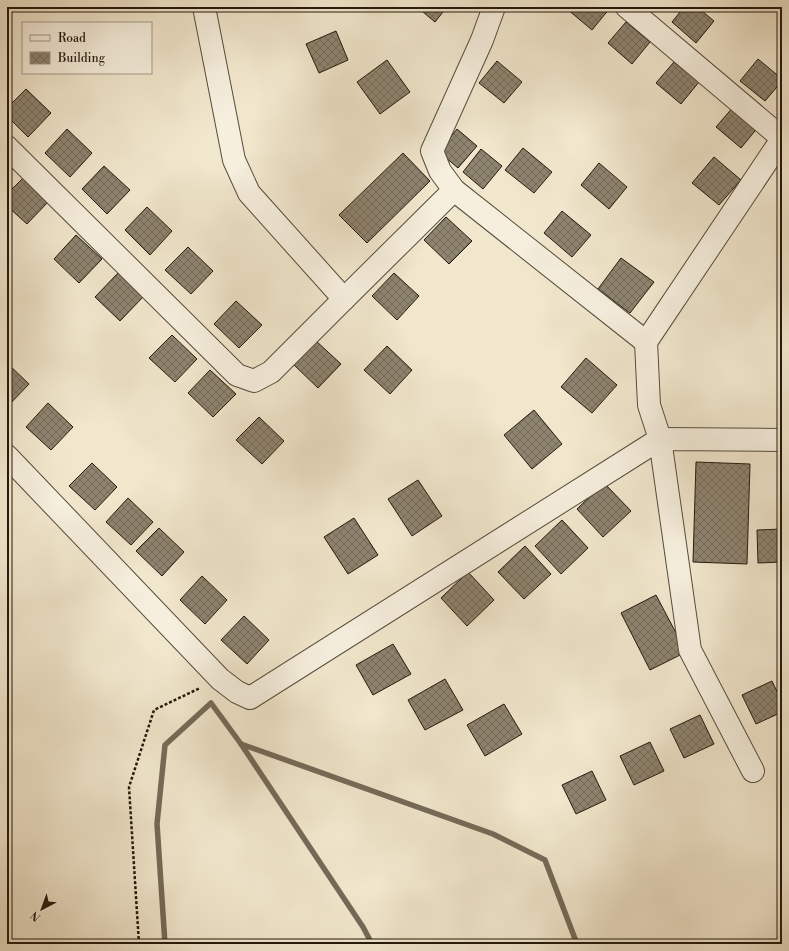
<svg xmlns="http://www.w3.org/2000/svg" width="789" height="951" viewBox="0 0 789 951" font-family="'Libre Bodoni',serif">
	<defs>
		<pattern id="building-cross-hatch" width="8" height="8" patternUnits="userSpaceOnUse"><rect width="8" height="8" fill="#8e8470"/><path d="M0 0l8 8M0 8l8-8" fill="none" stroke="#746b5a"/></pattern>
	</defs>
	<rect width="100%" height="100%" fill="#f1e7cd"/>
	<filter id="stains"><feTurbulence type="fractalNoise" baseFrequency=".005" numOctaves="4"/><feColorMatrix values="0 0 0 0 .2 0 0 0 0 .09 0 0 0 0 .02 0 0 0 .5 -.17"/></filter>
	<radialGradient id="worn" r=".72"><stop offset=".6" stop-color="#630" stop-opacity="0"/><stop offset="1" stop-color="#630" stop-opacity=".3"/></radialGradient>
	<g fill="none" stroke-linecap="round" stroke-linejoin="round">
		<g stroke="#756a58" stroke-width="5.5">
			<polyline points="241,744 493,834 545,860 577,944"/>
			<polyline points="165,944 157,824 165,745 211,703 241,744 363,927 372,944"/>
		</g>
	</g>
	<g fill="url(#building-cross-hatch)" stroke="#23180c">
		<polygon points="417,7 447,7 435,22"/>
		<polygon points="569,7 609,7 610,8 592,30 567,9"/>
		<polygon points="684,7 697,7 714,21 696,43 672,22"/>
		<polygon points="626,22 650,42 632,64 608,43"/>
		<polygon points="336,31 348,60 319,73 306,44"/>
		<polygon points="758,59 782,79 782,81 765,101 740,81"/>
		<polygon points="387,60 410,92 380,114 357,82"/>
		<polygon points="497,61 522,82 504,103 479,83"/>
		<polygon points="674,62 699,82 681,104 656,83"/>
		<polygon points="26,89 51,113 28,137 7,116 7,108"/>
		<polygon points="734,106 759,126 741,148 716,127"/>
		<polygon points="67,129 92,153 70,177 45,153"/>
		<polygon points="457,129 477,146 458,168 439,152"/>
		<polygon points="523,148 552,172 534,193 505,170"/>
		<polygon points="481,149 502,166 483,189 463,172"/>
		<polygon points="403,153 430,181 367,243 339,215"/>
		<polygon points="714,157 741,180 719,205 692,183"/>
		<polygon points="599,163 627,187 609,209 581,185"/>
		<polygon points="104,166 130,190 107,214 82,189"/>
		<polygon points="24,177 49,201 27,224 7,206 7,194"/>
		<polygon points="147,207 172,231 150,255 125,230"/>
		<polygon points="562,211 591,235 572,257 544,233"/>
		<polygon points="446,217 472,241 449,264 424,240"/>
		<polygon points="76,235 102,259 79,283 54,259"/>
		<polygon points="188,247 213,271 191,294 165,270"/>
		<polygon points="621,258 654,282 630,313 598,289"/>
		<polygon points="118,273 143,297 120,321 95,297"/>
		<polygon points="394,273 419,296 397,320 372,296"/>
		<polygon points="236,301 262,325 239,348 214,324"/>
		<polygon points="172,335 197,359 175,382 149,358"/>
		<polygon points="315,340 341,364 318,388 293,364"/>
		<polygon points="387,346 412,370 390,394 364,370"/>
		<polygon points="586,358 617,385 592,413 561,387"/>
		<polygon points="7,363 29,384 7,407"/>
		<polygon points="210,370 236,394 213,417 188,393"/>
		<polygon points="48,403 73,427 51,450 26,427"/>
		<polygon points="534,410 562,444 532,469 504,435"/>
		<polygon points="259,417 284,441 262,464 236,440"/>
		<polygon points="696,462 750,464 747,564 693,562"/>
		<polygon points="92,463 117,487 95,510 69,486"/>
		<polygon points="418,480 442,516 412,536 388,499"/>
		<polygon points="604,483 631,511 603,537 577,509"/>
		<polygon points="128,498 153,522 131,545 106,522"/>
		<polygon points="354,518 378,555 348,574 324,537"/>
		<polygon points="562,520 588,548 561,574 535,546"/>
		<polygon points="159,528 184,552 162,576 136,551"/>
		<polygon points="782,529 782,562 758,563 757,530"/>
		<polygon points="525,546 551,574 524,599 498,572"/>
		<polygon points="468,572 494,600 467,626 441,598"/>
		<polygon points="202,576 227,600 205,624 180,600"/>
		<polygon points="656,595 686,652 650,670 621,613"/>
		<polygon points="244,616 269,640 247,664 221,640"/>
		<polygon points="393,644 411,674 373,695 356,665"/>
		<polygon points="445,679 463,710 425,730 408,700"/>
		<polygon points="772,681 782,702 782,712 756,724 742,695"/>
		<polygon points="504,704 522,734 485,756 467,725"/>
		<polygon points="700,715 714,744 684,758 670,729"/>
		<polygon points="650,742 664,771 634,785 620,756"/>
		<polygon points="592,771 606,800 576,814 562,785"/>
	</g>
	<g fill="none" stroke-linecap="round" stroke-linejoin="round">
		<g stroke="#564c3c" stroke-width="24">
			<g id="street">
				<polyline points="204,7 234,160 249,193 344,299"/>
				<polyline points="494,7 482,40 432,151 440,171 454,190 646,342"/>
				<polyline points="627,7 782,138"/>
				<polyline points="7,147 237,375 254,381 271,372 344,299 454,190"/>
				<polyline points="7,456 220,679 237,692 250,698 660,439 782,440"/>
				<polyline points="753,771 690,650 660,439 649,405 646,342 782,139"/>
			</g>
		</g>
		<polyline stroke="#23180c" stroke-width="2.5" stroke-dasharray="3 2" stroke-linecap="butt" points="139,944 129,787 154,710 200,688"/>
		<use href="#street" stroke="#f6efde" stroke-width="22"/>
	</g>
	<rect width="789" height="951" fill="none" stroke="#f1e7cd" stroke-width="24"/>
	<rect x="8" y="8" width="773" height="935" fill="none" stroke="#23180c" stroke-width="2"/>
	<rect x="12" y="12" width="765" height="927" fill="none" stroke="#23180c"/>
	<rect x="22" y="22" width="130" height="52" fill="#f6efde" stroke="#a2998a"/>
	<rect x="30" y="35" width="20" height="6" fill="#f6efde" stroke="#a2998a"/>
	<text x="58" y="42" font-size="12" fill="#23180c">Road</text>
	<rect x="30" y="52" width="20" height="12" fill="url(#building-cross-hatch)" stroke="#a2998a"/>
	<text x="58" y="62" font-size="12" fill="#23180c">Building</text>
	<g transform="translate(42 909) rotate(221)" stroke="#f6efde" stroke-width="3" paint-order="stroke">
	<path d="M0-3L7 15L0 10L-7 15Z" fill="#23180c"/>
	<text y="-6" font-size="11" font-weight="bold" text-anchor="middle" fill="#23180c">N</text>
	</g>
	<rect width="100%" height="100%" filter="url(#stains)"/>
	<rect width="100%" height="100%" fill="url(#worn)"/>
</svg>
